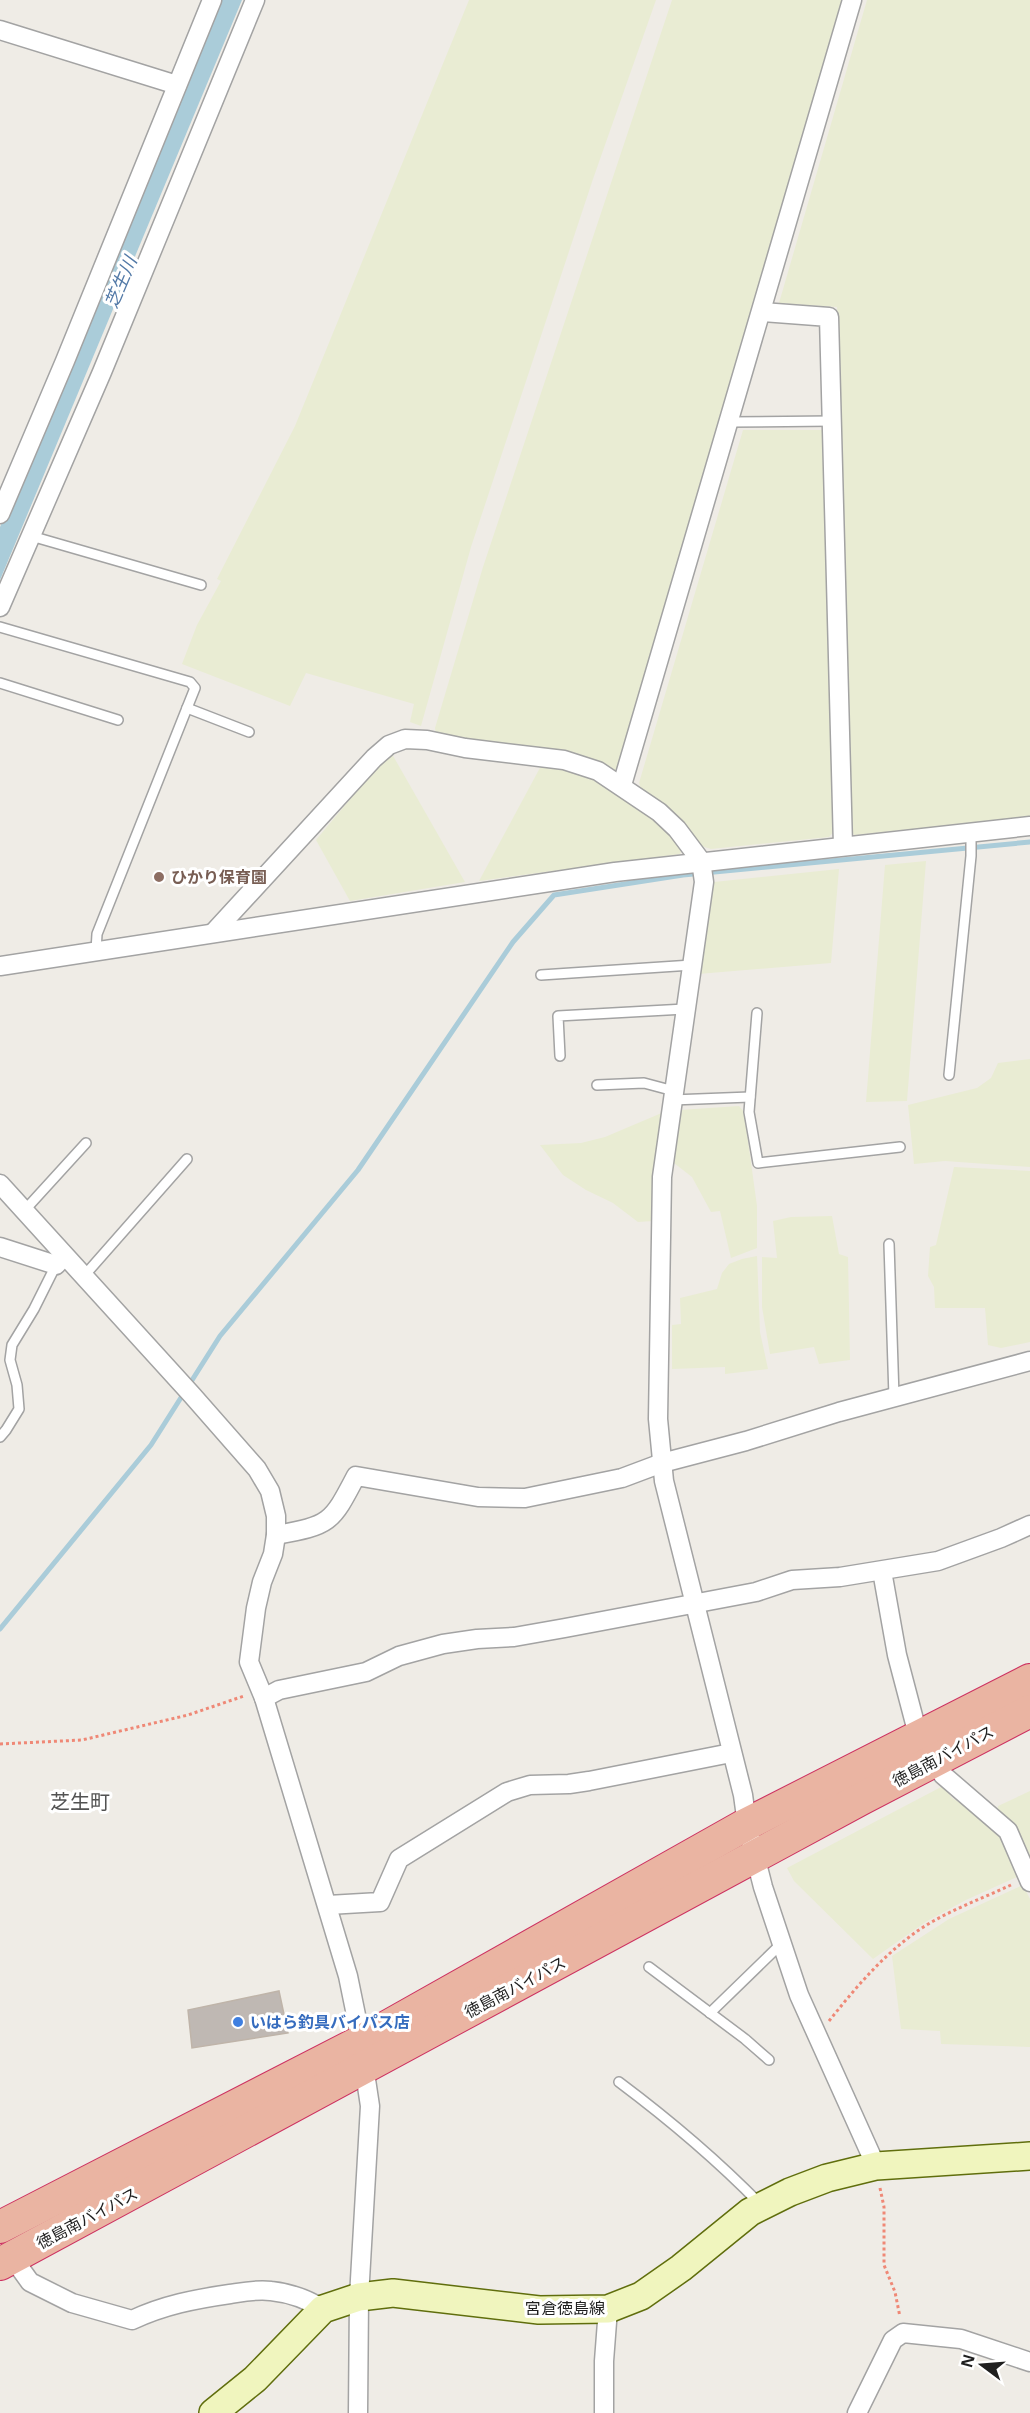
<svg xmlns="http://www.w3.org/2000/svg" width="1030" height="2413" viewBox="0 0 1030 2413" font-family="'Open Sans','Noto Sans JP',sans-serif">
	<rect width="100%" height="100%" fill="#efece6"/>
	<g fill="#e9ecd3">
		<polygon points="469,0 656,0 593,179 471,547 421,726 410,722 414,704 306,673 290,706 182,664 197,625 221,581 217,579 295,426"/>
		<polygon points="672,0 842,0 620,769 615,771 436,737 435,728 483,567"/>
		<polygon points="867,0 1030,0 1030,817 854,835 848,825 837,307 779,303"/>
		<polygon points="743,430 827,430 836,829 829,837 711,849 701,846 687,827 642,792 639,783"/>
		<polygon points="392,754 465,882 350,901 316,840 382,761"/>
		<polygon points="542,764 595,779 660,822 682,848 680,854 479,881"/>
		<polygon points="926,861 907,1101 866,1102 885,865"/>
		<polygon points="839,869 831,963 698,974 714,882"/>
		<polygon points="1030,1059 1030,1167 945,1161 914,1164 908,1105 977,1088 991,1078 998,1063"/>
		<polygon points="739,1106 744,1112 757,1206 757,1248 731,1258 720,1211 711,1212 692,1177 674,1163 680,1110"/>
		<polygon points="664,1112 653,1221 638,1222 613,1203 586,1190 563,1175 540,1145 581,1143 605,1137"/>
		<polygon points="954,1167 1030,1171 1030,1342 1001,1348 988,1345 985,1308 935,1308 934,1287 928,1276 930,1247 936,1245"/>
		<polygon points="832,1216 839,1254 848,1257 850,1360 819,1364 814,1347 770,1354 762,1307 762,1257 777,1258 773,1221 791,1217"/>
		<polygon points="757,1256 760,1332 768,1369 725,1374 725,1367 672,1369 672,1325 681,1324 680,1298 717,1289 722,1273 729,1264 742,1259"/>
		<polygon points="943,1786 952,1798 984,1817 1000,1835 1019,1876 966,1900 927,1921 873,1959 794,1881 787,1868"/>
		<polygon points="1030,1791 1030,1870 997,1813 998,1806"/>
		<polygon points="1023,1885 1030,1899 1030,2047 941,2044 940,2031 901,2029 892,1956 949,1919"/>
	</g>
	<polygon fill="#aaccd9" points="218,0 242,0 0,580 0,527"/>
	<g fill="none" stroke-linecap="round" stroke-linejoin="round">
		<polyline stroke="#aaccd9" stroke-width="5" points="0,1629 151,1445 220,1336 358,1170 513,942 554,895 683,875 1030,842"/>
	</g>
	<polygon fill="#bfb8b3" stroke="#bfb4a9" stroke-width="1.5" points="279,1991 288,2033 192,2048 188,2010"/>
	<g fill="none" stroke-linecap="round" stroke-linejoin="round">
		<g stroke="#a3a3a3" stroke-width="12">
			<g id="service">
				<polyline points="729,422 833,421"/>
				<polyline points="31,536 201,585"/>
				<polyline points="0,627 190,682 195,688 187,708 249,732"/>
				<polyline points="0,683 118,720"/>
				<polyline points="96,951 97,934 187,708"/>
				<polyline points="541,975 692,965"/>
				<polyline points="757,1013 749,1112 758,1163 900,1147"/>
				<polyline points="560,1056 558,1016 685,1009"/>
				<polyline points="949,1075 971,856 971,833"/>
				<polyline points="597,1085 644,1083 674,1091"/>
				<polyline points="672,1100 750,1097"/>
				<polyline points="24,1211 86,1143"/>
				<polyline points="889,1244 894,1397"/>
				<polyline points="84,1276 187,1159"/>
				<polyline points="0,1437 6,1430 19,1409 17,1385 10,1360 12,1345 34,1309 56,1265"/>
				<polyline points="649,1967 745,2039 769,2060"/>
				<polyline points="710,2013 781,1944"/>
				<path d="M619,2082C671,2121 715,2158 760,2204"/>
			</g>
		</g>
		<g stroke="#a3a3a3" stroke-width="21">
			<g id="minor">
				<polyline points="0,30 177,85"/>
				<polyline points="762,312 829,317 843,846"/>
				<polyline points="0,514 65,361 212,0"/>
				<polyline points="0,607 102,372 255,0"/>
				<polyline points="622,785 852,0"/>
				<polyline points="213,933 374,758 389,745 405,739 427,740 465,748 564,760 598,771 659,812 677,829 701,861 704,882 662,1177 658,1419 664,1481 743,1795 747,1824 763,1887 799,1995 876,2166"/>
				<polyline points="0,966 615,872 1030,826"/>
				<polyline points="0,1184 192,1395 257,1469 270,1491 276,1516 276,1535 273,1554 262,1582 256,1608 249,1662 264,1698 348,1976 357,2020 370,2106 359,2297 358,2413"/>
				<polyline points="0,1247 56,1265 64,1256"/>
				<path d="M276,1535C330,1525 331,1524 356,1476L478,1497L525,1498L622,1478L662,1463L746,1441L839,1412L1030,1361"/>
				<polyline points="882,1571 897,1655 918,1735"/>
				<polyline points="264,1698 279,1690 366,1672 399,1656 443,1644 477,1639 514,1637 565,1628 756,1592 792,1580 840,1577 938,1561 1001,1538 1030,1525"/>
				<polyline points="935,1761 943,1775 1008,1831 1030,1882"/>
				<polyline points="328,1905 380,1902 399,1859 507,1792 530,1785 569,1784 589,1781 731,1753"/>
				<path d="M12,2257L30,2282L72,2303L132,2320C164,2305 195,2299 230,2294C243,2292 257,2289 271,2291C290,2293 307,2299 323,2309"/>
				<polyline points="604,2413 604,2361 608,2309"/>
				<polyline points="857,2413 893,2340 903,2333 961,2339 1030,2362"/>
			</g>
		</g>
		<g stroke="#606e0d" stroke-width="30">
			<polyline id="secondary" points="213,2413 255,2379 323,2309 359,2297 393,2293 539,2310 608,2309 641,2296 681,2268 750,2212 790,2192 827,2178 876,2166 1030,2156"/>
		</g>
		<g stroke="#cd3261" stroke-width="34">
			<g id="trunk">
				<polyline points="0,2227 360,2042 747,1824 1030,1680"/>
				<polyline points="0,2264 861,1799 1030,1711"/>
			</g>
		</g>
		<g stroke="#ef8876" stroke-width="3" stroke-dasharray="3 3" stroke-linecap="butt">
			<polyline points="0,1744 82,1740 188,1715 244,1696"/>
			<path d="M829,2021C853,1991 878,1961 908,1938C938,1914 977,1901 1011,1885"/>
			<polyline points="880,2188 884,2207 884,2265 895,2292 900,2317"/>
		</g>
		<use href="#service" stroke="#fff" stroke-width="9"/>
		<use href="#minor" stroke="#fff" stroke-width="18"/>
		<use href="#secondary" stroke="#f0f5be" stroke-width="27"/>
		<use href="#trunk" stroke="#eab4a2" stroke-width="32"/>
	</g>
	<circle fill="#8d6e63" stroke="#fff" stroke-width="2" cx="159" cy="877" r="6"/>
	<circle fill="#3f7fe0" stroke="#fff" stroke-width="2" cx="238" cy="2022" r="6"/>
	<g text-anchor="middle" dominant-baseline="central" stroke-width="6" stroke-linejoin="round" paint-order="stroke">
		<g font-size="16" font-weight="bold" fill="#785e54" stroke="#fff" text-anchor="start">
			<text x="171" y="877">ひかり保育園</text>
		</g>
		<g font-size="16" fill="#1f1f1f" stroke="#fff">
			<text transform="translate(943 1756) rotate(-28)">徳島南バイパス</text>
			<text transform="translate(515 1987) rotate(-28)">徳島南バイパス</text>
			<text transform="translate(87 2218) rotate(-28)">徳島南バイパス</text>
			<text x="565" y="2308">宮倉徳島線</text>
		</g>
		<g font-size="16" font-weight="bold" fill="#366cbe" stroke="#fff" text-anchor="start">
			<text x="250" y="2022">いはら釣具バイパス店</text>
		</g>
		<g font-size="18" font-style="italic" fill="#5279a7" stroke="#fff">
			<text transform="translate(120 282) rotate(-67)">芝生川</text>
		</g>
		<g font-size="20" fill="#525252" stroke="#fff">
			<text x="80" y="1801">芝生町</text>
		</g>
	</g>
	<g transform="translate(982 2365) rotate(286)" stroke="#ffffff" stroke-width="4.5" paint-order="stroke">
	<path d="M0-4.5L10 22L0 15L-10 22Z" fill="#1f1f1f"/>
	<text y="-9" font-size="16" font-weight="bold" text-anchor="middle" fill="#1f1f1f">N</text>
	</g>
</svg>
